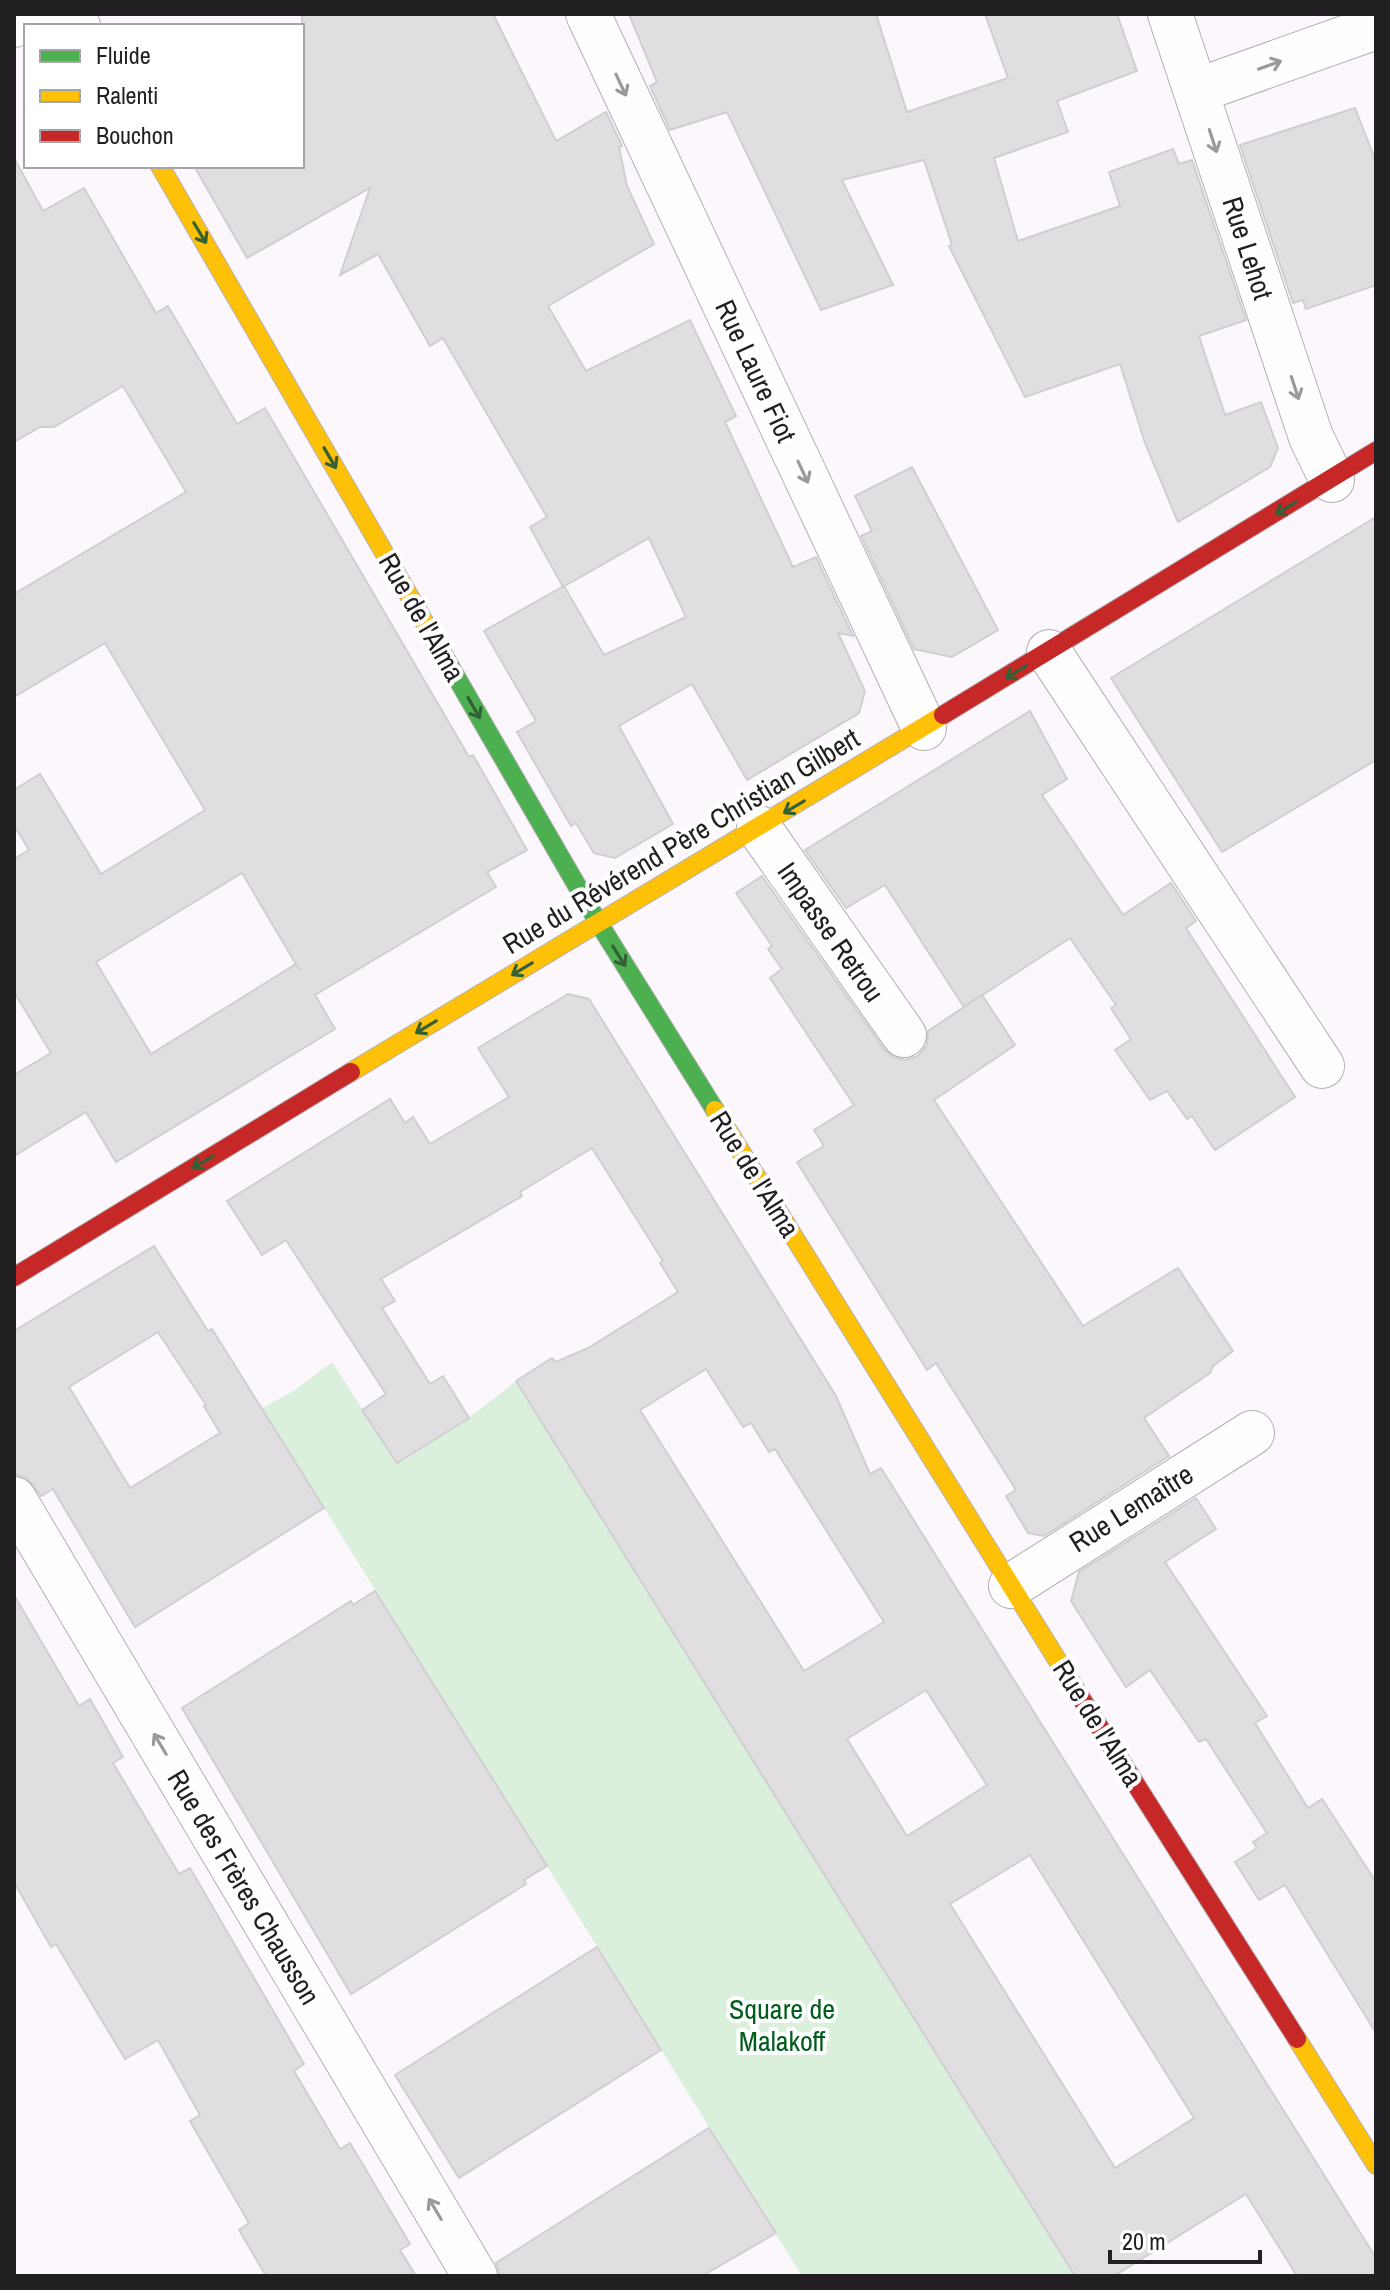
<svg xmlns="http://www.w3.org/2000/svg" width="1390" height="2290" viewBox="0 0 1390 2290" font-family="'Archivo Narrow',sans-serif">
	<rect width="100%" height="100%" fill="#fbf7fc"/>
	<polygon fill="#daefdc" points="332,1362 397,1463 469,1418 516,1381 1075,2276 802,2276 262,1408 292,1392"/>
	<g fill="#e0dee1" stroke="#d0ced2" stroke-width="2" fill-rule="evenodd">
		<polygon points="302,14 493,14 556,141 606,112 622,146 619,147 627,186 654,244 548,306 586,371 690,320 736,416 725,422 793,567 816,557 853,636 838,633 865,691 859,713 747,780 692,684 619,726 673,824 615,858 594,853 576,823 571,826 517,732 536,721 484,631 564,586 604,655 686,617 649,538 563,587 530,527 547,517 443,338 430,346 378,254 340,275 370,188 247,258 194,166 302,166"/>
		<polygon points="629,14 876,14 907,112 1008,78 985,14 1117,14 1137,71 1057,101 1068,132 994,158 1018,241 1120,206 1109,172 1173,149 1179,164 1192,160 1246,320 1199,336 1225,415 1261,402 1278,448 1270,467 1178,522 1145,443 1120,364 1025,397 949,246 952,245 924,160 842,180 893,285 821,310 727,112 670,130 650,86 657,82"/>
		<polygon points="1355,108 1376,162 1376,285 1306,309 1303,300 1293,303 1240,145"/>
		<path d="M14,158L43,211L84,188L156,313L168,306L237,424L265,408L469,757L473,755L527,850L487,872L496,887L315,995L335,1029L116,1162L86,1112L14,1156V1075L51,1053L14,992V859L29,850L14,825V790L40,774L101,874L205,810L105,643L14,697V594L186,492L123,386L54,427H40L14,442ZM242,873L300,971L296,964L151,1054L96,962Z"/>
		<polygon points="912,467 998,630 952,657 914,649 861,536 872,531 855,496"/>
		<polygon points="1376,517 1376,760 1222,852 1111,678"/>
		<polygon points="1030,711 1067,779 1042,795 1123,915 1171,883 1196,921 1186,928 1295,1097 1215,1150 1192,1116 1187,1119 1167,1091 1150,1100 1115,1050 1131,1039 1111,1008 1116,1005 1070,938 964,1007 885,885 846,908 805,850"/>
		<polygon points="762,876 884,1049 893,1057 905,1060 918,1056 927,1045 928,1031 982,995 1015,1045 934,1100 1083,1326 1178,1268 1233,1351 1213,1366 1210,1373 1144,1418 1169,1456 1044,1536 1028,1533 1006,1496 1016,1490 936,1363 927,1370 797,1162 824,1146 814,1130 854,1105 770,978 782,969 768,949 772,946 736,893"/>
		<path d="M568,994L589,999L836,1396L870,1474L881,1468L1376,2258V2276H1297L1246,2194L1114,2276H1075L516,1381L552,1358L556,1362L588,1348L678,1292L660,1263L663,1261L592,1148L520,1192L522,1196L381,1279L395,1301L382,1308L430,1384L443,1376L469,1418L397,1463L362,1410L386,1394L286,1240L262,1255L227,1201L390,1099L405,1123L413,1117L430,1144L509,1097L478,1048ZM706,1369L743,1427L751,1423L769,1452L775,1449L884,1622L804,1671L640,1410ZM926,1690L987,1785L907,1836L847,1739ZM1030,1855L1194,2118L1115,2168L950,1904Z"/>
		<path d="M154,1246L208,1331L212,1329L324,1508L135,1627L53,1489L41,1496L27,1478L14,1474V1331ZM158,1332L206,1405L204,1406L220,1433L130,1488L69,1387Z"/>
		<polygon points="1196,1498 1216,1529 1165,1562 1267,1716 1255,1723 1308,1808 1322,1799 1376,1882 1376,2033 1285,1885 1259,1900 1235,1862 1257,1848 1253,1842 1267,1833 1206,1739 1199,1742 1150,1670 1126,1687 1071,1601 1079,1572"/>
		<polygon points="375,1591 547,1866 524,1880 526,1884 351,1994 182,1708 351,1601 353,1605"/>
		<polygon points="14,1595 79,1706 90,1699 123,1757 113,1763 179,1874 190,1868 304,2064 294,2071 340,2149 350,2143 410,2244 400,2250 416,2276 266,2276 239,2230 249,2223 190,2121 200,2115 158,2040 125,2059 56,1944 51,1947 14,1882"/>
		<polygon points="597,1947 661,2050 459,2178 395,2075"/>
		<polygon points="709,2128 776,2233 702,2276 500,2276 496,2263"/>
	</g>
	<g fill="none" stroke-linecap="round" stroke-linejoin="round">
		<g stroke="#b3b0b3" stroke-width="46">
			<g id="street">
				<polyline points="71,14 78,26"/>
				<polyline points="588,14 924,728"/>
				<polyline points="1170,14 1311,437 1332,480"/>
				<polyline points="14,25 36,14"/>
				<polyline points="1196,91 1376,27"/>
				<polyline points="1049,652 1322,1066"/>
				<polyline points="759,828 904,1035"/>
				<polyline points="14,1499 475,2276"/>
				<polyline points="1011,1586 1252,1433"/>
			</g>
		</g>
		<g stroke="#b3b0b3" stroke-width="20">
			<polyline id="fast" points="440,649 598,922 715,1110"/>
		</g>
		<g stroke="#b3b0b3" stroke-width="20">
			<g id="slow">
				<polyline points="160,166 440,649"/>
				<polyline points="351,1072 943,715"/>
				<polyline points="715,1110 1071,1682"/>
				<polyline points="1297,2039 1376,2165"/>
			</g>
		</g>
		<g stroke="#b3b0b3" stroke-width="20">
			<g id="jam">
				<polyline points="943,715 1376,451"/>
				<polyline points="14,1277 351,1072"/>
				<polyline points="1071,1682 1297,2039"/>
			</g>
		</g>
		<use href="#street" stroke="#fefeff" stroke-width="44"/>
		<use href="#fast" stroke="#4caf50" stroke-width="18"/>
		<use href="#slow" stroke="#ffc107" stroke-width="18"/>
		<use href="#jam" stroke="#c62828" stroke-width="18"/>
	</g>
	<defs><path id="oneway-shaft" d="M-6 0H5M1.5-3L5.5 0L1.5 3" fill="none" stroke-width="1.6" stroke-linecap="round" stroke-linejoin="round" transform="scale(2)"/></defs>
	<g stroke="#9b9a9b">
		<use href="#oneway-shaft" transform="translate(1270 65) rotate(-20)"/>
		<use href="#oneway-shaft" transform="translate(621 85) rotate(65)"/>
		<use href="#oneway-shaft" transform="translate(1213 141) rotate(72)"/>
		<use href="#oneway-shaft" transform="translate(1295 388) rotate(72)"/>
		<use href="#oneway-shaft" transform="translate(803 472) rotate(65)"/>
		<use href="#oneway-shaft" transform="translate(160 1744) rotate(-121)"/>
		<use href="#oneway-shaft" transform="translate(435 2209) rotate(-121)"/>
	</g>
	<g stroke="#346036">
		<use href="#oneway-shaft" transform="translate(200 233) rotate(59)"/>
		<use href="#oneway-shaft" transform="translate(330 458) rotate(60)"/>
		<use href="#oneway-shaft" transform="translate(1286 508) rotate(149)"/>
		<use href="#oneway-shaft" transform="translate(1016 672) rotate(149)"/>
		<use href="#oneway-shaft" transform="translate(474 708) rotate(60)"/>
		<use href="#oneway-shaft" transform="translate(794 807) rotate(149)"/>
		<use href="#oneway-shaft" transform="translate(619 956) rotate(58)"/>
		<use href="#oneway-shaft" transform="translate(522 969) rotate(149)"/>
		<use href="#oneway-shaft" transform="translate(426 1027) rotate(149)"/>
		<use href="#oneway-shaft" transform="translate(203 1162) rotate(149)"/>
	</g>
	<g text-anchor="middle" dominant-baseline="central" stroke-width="8" stroke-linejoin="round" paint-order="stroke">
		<g font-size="28" fill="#211f21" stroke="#fff">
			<text transform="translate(1248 248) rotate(72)">Rue Lehot</text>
			<text transform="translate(756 371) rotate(65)">Rue Laure Fiot</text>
			<text transform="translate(422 617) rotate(60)">Rue de l'Alma</text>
			<text transform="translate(681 841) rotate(-31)">Rue du Révérend Père Christian Gilbert</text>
			<text transform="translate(831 932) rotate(55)">Impasse Retrou</text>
			<text transform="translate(755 1174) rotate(58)">Rue de l'Alma</text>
			<text transform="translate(1131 1508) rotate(-32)">Rue Lemaître</text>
			<text transform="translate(1098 1723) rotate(58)">Rue de l'Alma</text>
			<text transform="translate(244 1887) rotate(59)">Rue des Frères Chausson</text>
		</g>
		<g font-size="28" fill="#005d1c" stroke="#fff">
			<text x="782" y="2009">Square de<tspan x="782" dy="32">Malakoff</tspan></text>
		</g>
	</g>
	<rect width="1390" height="2290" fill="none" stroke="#211f21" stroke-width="32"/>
	<rect x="24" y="24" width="280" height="144" fill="#ffffff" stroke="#a6a5a6" stroke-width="2"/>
	<rect x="40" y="50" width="40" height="12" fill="#4caf50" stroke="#a6a5a6" stroke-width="2"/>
	<text x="96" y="64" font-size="24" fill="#211f21">Fluide</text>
	<rect x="40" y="90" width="40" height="12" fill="#ffc107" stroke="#a6a5a6" stroke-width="2"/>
	<text x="96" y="104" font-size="24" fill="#211f21">Ralenti</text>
	<rect x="40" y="130" width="40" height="12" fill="#c62828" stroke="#a6a5a6" stroke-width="2"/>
	<text x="96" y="144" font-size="24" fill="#211f21">Bouchon</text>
	<path d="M1110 2250v12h150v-12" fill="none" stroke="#211f21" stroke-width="4"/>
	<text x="1122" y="2250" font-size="24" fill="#211f21" stroke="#ffffff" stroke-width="6" paint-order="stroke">20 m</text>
</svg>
